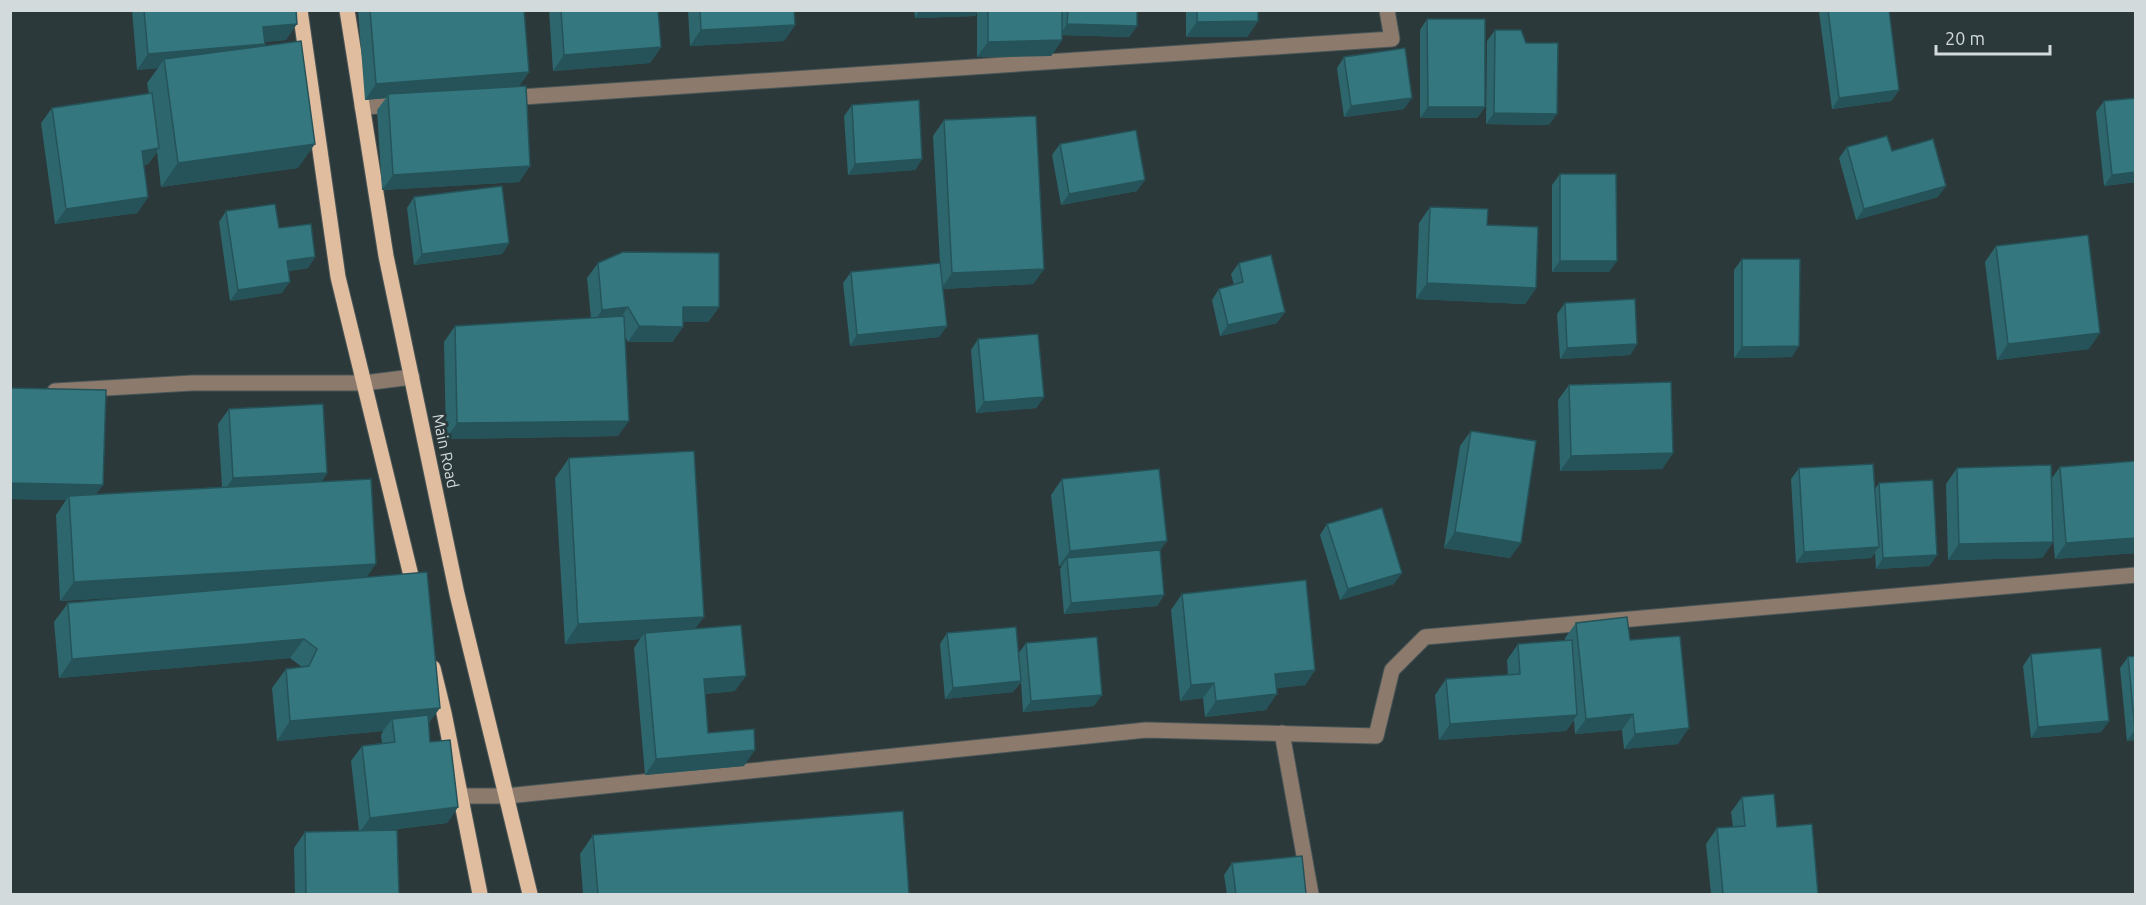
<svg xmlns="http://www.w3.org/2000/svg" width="2146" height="905" viewBox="0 0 2146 905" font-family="Ubuntu,sans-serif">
	<rect width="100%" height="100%" fill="#2c393a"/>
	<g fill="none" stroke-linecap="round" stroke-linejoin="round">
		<g stroke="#4a5657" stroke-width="17">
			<g id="minor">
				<polyline points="506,98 1392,39 1387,10"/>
				<polyline points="362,107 398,105"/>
				<polyline points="55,391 192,383 364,383 412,377"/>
				<polyline points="1282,733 1311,894"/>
				<polyline points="460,796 507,796 1146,730 1376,736 1392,670 1425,637 2136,575"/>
			</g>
		</g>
		<g stroke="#4a5657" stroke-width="17">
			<g id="major">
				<polyline points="300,10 338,277 415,592"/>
				<polyline points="347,10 386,256 457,594 530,894"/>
				<polyline points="433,668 444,713 480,894"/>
			</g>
		</g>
		<use href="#minor" stroke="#8c7a6c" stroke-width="15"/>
		<use href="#major" stroke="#e1bd9f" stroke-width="15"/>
	</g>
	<g fill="#2e666d">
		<polygon points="132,10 296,10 286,40 265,42 265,44 264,46 298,168 161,187 157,152 148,164 144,165 148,197 137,213 55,224 41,123 52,108 149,94 147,83 158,68 137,70"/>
		<polygon points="358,10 524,10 529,72 518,87 530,166 519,182 382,190 377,110 386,98 365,100"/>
		<polygon points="549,10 658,10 661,47 650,63 553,71"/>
		<polygon points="688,10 794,10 795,25 784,41 690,46"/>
		<polygon points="914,10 1137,10 1137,26 1129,37 1062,35 1062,40 1051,56 977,57 977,12 975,16 915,18"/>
		<polygon points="1147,10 1258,10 1258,21 1247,37 1186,37 1186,12 1147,11"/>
		<polygon points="1820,10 1889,10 1899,90 1891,101 1832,109 1819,12"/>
		<polygon points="1427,19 1485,107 1477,118 1420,118 1420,30"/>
		<polygon points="1495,30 1526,43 1549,125 1486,124 1487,41"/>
		<polygon points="1344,57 1404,109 1344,117 1337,68"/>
		<polygon points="2104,101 2136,182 2104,186 2096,112"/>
		<polygon points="852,105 922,159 915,170 848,175 844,116"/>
		<polygon points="944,120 1044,269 1033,284 943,289 947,326 939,337 850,346 843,283 851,272 940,263 933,136"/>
		<polygon points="1060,144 1137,191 1061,205 1052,155"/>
		<polygon points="1847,147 1892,151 1938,197 1856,220 1839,158"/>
		<polygon points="1560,174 1609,272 1552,272 1552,185"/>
		<polygon points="414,197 509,243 502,254 414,265 407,208"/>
		<polygon points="1430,207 1487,225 1536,288 1525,304 1416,299 1419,223"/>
		<polygon points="226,211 279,228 315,257 308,268 289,271 282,293 230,301 219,222"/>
		<polygon points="1996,246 2089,349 1997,360 1985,262"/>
		<polygon points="1742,259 1792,357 1734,358 1734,270"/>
		<polygon points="598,263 719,307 708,322 683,322 683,327 672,342 628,342 625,337 618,436 446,439 444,342 455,326 591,318 587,278"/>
		<polygon points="1239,263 1277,323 1220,336 1212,300 1219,289 1234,285 1231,274"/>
		<polygon points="1565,303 1637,344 1630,355 1560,359 1557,314"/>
		<polygon points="978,339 1044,397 1036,408 976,413 971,350"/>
		<polygon points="1569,385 1673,453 1662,469 1560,471 1558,400"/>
		<polygon points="229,409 327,473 322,481 367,577 429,724 430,742 458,807 447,823 389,830 399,894 295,894 294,848 305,832 359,831 351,761 362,746 382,743 381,735 383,731 277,741 272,688 286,669 302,667 290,658 59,678 54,622 68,603 156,595 60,601 56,515 66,500 10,499 222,487 218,424"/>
		<polygon points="1471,431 1510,558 1444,548 1460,446"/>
		<polygon points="569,458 695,629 735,691 705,694 708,733 744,766 645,775 634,648 640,639 565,644 555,478"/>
		<polygon points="2136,461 2136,553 2055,559 2053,538 2053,542 2042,558 1948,560 1946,484 1957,468 2051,479 2060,467"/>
		<polygon points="1799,468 1875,489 1879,483 1937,555 1929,566 1876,569 1875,553 1871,558 1796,563 1791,479"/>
		<polygon points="1062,479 1160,550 1164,595 1157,606 1064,614 1060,569 1062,566 1059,566 1051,495"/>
		<polygon points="1327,524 1394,584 1340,600 1320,535"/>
		<polygon points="1182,594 1315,670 1305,685 1276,688 1266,710 1205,717 1203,698 1180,701 1171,610"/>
		<polygon points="1576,623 1630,640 1678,744 1624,749 1622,730 1575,734 1574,720 1566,731 1439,740 1435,695 1446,679 1508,675 1507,660 1518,644 1565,641 1565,638"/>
		<polygon points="947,633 1018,654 1026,643 1094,706 1023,712 1021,682 1013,692 945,699 940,644"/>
		<polygon points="2031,654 2109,721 2101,732 2031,738 2023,666"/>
		<polygon points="2128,657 2136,740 2127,741 2120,668"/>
		<polygon points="1742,797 1777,827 1818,894 1711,894 1706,844 1717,828 1733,827 1731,812"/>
		<polygon points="593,835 909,894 583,894 580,854"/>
		<polygon points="1232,863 1306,894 1227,894 1224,875"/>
	</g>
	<g fill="#255359">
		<polygon points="920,10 978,10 975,16 915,18"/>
		<polygon points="1147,10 1186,10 1186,12 1147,11"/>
		<polygon points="1258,21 1247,37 1186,37 1197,22"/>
		<polygon points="297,24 286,40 252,43 263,27"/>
		<polygon points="1067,24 1137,26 1129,37 1060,35"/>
		<polygon points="795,25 784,41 690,46 701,30"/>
		<polygon points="1062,40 1051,56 977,57 988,42"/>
		<polygon points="265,44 254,60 164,59 158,68 137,70 148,54"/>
		<polygon points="661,47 650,63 553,71 564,55"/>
		<polygon points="529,72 518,88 388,94 386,98 365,100 376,84"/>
		<polygon points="1899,90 1891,101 1832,109 1839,98"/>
		<polygon points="1412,98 1404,109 1344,117 1351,106"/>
		<polygon points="1428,107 1485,107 1477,118 1420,118"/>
		<polygon points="1494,113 1557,114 1549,125 1486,124"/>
		<polygon points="315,144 298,168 161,187 178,163"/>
		<polygon points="159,148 148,164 131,166 142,151"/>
		<polygon points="922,159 915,170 848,175 855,164"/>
		<polygon points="530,166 519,182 382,190 393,175"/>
		<polygon points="2136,172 2136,182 2104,186 2112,175"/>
		<polygon points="1145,180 1137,191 1061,205 1069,194"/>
		<polygon points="1946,186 1938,197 1856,220 1864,209"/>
		<polygon points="148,197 137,213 55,224 66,209"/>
		<polygon points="509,243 502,254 414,265 422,254"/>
		<polygon points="315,257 308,268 280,272 287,261"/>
		<polygon points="1560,261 1617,261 1609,272 1552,272"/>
		<polygon points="1044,269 1033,284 941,289 952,273"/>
		<polygon points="290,282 282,293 230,301 238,290"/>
		<polygon points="1427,283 1536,288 1525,304 1416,299"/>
		<polygon points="628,307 617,323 591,326 602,310"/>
		<polygon points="683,307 719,307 708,322 672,322"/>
		<polygon points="1285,312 1277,323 1220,336 1228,325"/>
		<polygon points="639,326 683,327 672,342 628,342"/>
		<polygon points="947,326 939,337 850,346 857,335"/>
		<polygon points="2100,333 2089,349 1997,360 2008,344"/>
		<polygon points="1637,344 1630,355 1560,359 1567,348"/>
		<polygon points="1799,346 1792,357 1734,358 1742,347"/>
		<polygon points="1044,397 1036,408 976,413 984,402"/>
		<polygon points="629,421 618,436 446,439 457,423"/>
		<polygon points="1673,453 1662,469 1560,471 1571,456"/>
		<polygon points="327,473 317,489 222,494 233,478"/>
		<polygon points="10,483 103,485 92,500 69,496 66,500 10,499"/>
		<polygon points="1455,532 1521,543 1510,558 1444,548"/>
		<polygon points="2136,538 2136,553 2055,559 2066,543"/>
		<polygon points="1167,541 1156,556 1067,558 1062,566 1059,566 1070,551"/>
		<polygon points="2053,542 2042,558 1948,560 1959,544"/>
		<polygon points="1879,547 1871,558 1796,563 1804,552"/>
		<polygon points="1937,555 1929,566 1876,569 1883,558"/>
		<polygon points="376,564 362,584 60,601 74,582"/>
		<polygon points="1402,573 1394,584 1340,600 1348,589"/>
		<polygon points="1164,595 1157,606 1064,614 1071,603"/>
		<polygon points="704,617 690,636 645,633 640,639 565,644 578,624"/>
		<polygon points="304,639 290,658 59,678 72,659"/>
		<polygon points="1315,670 1305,685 1264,690 1275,674"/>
		<polygon points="746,676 735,691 693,695 704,679"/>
		<polygon points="1021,681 1013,692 945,699 953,688"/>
		<polygon points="1214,683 1203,698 1180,701 1191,685"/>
		<polygon points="1277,694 1266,710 1205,717 1216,701"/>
		<polygon points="1102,695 1094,706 1023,712 1031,701"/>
		<polygon points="440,708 426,727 392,719 383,731 277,741 290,721"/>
		<polygon points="1633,714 1622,730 1575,734 1586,719"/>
		<polygon points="1577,715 1566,731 1439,740 1450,724"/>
		<polygon points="2109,721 2101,732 2031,738 2038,727"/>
		<polygon points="1689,728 1678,744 1624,749 1635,734"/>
		<polygon points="2135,730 2136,740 2127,741"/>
		<polygon points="755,750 744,766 645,775 656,759"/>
		<polygon points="458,807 447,823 359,833 370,818"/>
	</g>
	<g fill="#35777f" stroke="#255359" stroke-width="1.5">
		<polygon points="144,10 296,10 297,24 263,27 265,44 148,54"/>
		<polygon points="370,10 524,10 529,72 376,84"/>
		<polygon points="561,10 658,10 661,47 564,55"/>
		<polygon points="700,10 794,10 795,25 701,30"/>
		<polygon points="988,10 1062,10 1062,40 988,42"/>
		<polygon points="1068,10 1137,10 1137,26 1067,24"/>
		<polygon points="1197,10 1258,10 1258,21 1197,22"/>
		<polygon points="1828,10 1889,10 1899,90 1839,98"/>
		<polygon points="1427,19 1485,19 1485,107 1428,107"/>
		<polygon points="1495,30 1521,30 1526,43 1558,43 1557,114 1494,113"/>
		<polygon points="301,41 315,144 178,163 164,59"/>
		<polygon points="1405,48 1412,98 1351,106 1344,57"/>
		<polygon points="526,86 530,166 393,175 388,94"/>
		<polygon points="152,93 159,148 142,151 148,197 66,209 52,108"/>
		<polygon points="2136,98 2136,172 2112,175 2104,101"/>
		<polygon points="919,100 922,159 855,164 852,105"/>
		<polygon points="1036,116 1044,269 952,273 944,120"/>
		<polygon points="1136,130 1145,180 1069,194 1060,144"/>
		<polygon points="1887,136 1892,151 1933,139 1946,186 1864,209 1847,147"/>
		<polygon points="1560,174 1616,174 1617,261 1560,261"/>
		<polygon points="502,186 509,243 422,254 414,197"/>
		<polygon points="275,204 279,228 311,224 315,257 287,261 290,282 238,290 226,211"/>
		<polygon points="1430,207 1488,209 1487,225 1538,227 1536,288 1427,283"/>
		<polygon points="2088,235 2100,333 2008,344 1996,246"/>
		<polygon points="623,252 719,253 719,307 683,307 683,327 639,326 628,307 602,310 598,263"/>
		<polygon points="1271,255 1285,312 1228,325 1219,289 1243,282 1239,263"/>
		<polygon points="1742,259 1800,259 1799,346 1742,347"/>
		<polygon points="940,263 947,326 857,335 851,272"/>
		<polygon points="1635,299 1637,344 1567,348 1565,303"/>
		<polygon points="624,316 629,421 457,423 455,326"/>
		<polygon points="1038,334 1044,397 984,402 978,339"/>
		<polygon points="1671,382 1673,453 1571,456 1569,385"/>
		<polygon points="10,388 106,390 103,485 10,483"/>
		<polygon points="323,404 327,473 233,478 229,409"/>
		<polygon points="1471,431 1536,441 1521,543 1455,532"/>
		<polygon points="694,451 704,617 578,624 569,458"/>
		<polygon points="2136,461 2136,538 2066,543 2060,467"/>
		<polygon points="1873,464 1879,547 1804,552 1799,468"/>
		<polygon points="2051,465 2053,542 1959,544 1957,468"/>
		<polygon points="1159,469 1167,541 1070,551 1062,479"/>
		<polygon points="371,479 376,564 74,582 69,496"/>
		<polygon points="1933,480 1937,555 1883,558 1879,483"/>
		<polygon points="1382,508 1402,573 1348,589 1327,524"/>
		<polygon points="1160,550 1164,595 1071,603 1067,558"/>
		<polygon points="427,572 440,708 290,721 286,669 309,666 317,649 304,639 72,659 68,603"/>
		<polygon points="1306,580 1315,670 1275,674 1277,694 1216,701 1214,683 1191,685 1182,594"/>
		<polygon points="1627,617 1630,640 1680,636 1689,728 1635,734 1633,714 1586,719 1576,623"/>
		<polygon points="741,625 746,676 704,679 708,733 754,729 755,750 656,759 645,633"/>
		<polygon points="1016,627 1021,681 953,688 947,633"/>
		<polygon points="1097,637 1102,695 1031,701 1026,643"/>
		<polygon points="1572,640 1577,715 1450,724 1446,679 1520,674 1518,644"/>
		<polygon points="2101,648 2109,721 2038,727 2031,654"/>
		<polygon points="2136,656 2136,730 2135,730 2128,657"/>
		<polygon points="428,715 430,742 450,740 458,807 370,818 362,746 395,742 392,719"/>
		<polygon points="1774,794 1777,827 1812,824 1818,894 1723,894 1717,828 1745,826 1742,797"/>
		<polygon points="903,811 909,894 598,894 593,835"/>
		<polygon points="397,830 399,894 306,894 305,832"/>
		<polygon points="1302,856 1306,894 1236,894 1232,863"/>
	</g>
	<g text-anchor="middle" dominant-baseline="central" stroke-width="6" stroke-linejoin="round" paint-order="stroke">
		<g font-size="16" fill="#d2dadb" stroke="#2c393a">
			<text transform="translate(446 451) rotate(78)">Main Road</text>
		</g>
	</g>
	<rect width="2146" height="905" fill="none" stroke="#d2dadb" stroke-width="24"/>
	<path d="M1936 45v9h114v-9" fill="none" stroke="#d2dadb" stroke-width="3"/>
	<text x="1945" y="45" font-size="18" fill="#d2dadb" stroke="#2c393a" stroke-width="4.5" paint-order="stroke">20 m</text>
</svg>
